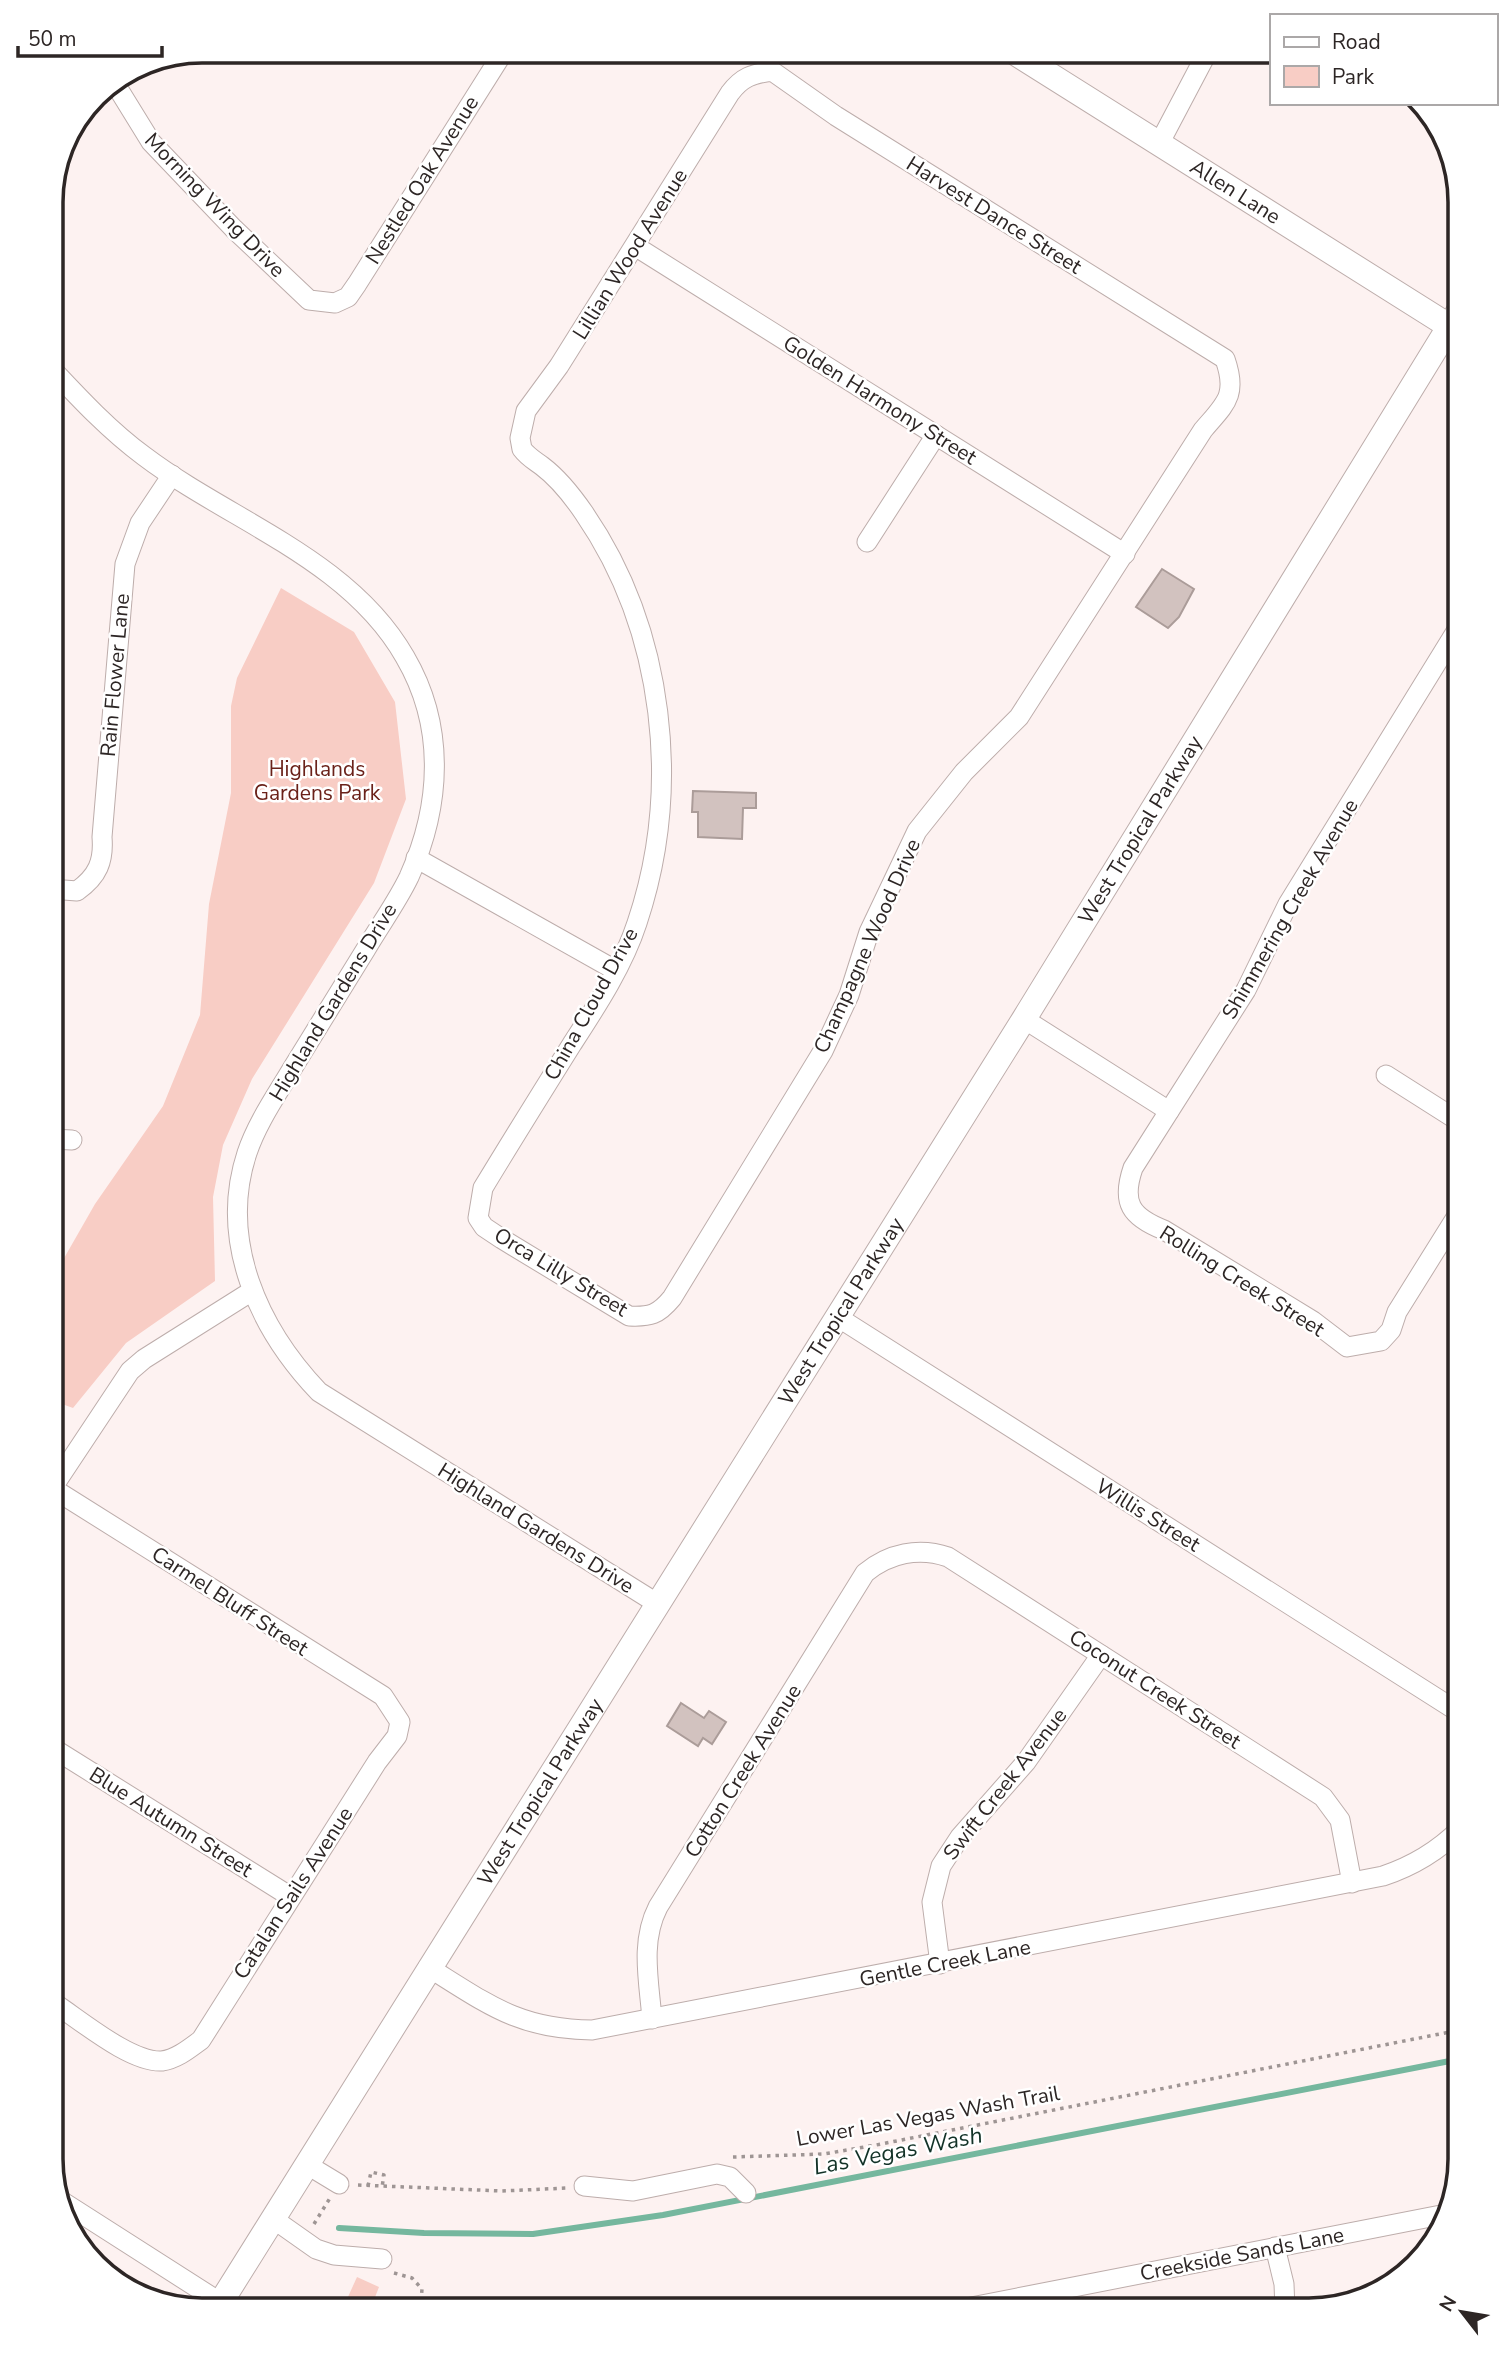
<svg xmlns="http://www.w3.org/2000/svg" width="1511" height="2361" viewBox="0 0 1511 2361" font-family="'Nunito Sans',sans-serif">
	<rect width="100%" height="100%" fill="#fdf2f1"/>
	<g fill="#f8cdc5">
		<polygon points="281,588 354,632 395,702 406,799 374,883 252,1079 223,1145 213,1197 215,1281 126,1343 73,1408 51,1400 51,1281 95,1204 163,1106 200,1015 209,904 231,793 231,706 237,678"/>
		<polygon points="357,2277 379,2287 370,2310 343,2308"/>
	</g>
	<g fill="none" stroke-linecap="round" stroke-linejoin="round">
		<polyline stroke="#75b79e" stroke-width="6" points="339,2228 424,2233 533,2234 663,2215 1460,2059"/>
	</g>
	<g fill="#d2c2bf" stroke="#ab9c99" stroke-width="2">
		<polygon points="1162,569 1194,589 1179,617 1168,628 1136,607"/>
		<polygon points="693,791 756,793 756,808 743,808 742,839 698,837 698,812 692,812"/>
		<polygon points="681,1703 704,1718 709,1711 726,1722 712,1744 703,1738 698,1746 667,1726"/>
	</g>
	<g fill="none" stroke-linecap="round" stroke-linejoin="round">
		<g stroke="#bdadab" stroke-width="21">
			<g id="minor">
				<path d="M772,71L836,116L1225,359C1238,396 1225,404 1203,430L1019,717L964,772L917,831L869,932L849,995L823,1051L672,1298C658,1315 650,1317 629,1316L502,1239L484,1227L478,1218L483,1188C512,1140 542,1092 572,1044C596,1007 623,966 637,923C682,789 665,631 584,513C573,497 558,478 542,466C534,460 528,457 522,449L520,438L526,411L559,366L730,93C742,77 752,74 772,71Z"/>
				<polyline points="114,82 151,142 234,229 309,300 335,303 348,297 357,284 504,51"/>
				<polyline points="1159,144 1208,51"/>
				<polyline points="635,246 1125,554"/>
				<path d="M51,368C80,399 110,431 144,456C230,521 349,559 405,657C446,727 441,806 409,877C397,902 380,925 366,949C341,989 317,1029 292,1069C276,1096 257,1123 247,1153C218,1241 259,1329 319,1392L658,1604"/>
				<polyline points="867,542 936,435"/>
				<polyline points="416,858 615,970"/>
				<path d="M51,889L77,891C98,876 104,861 102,837L125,564L140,523L172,475"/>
				<polyline points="1024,1019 1169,1111"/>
				<polyline points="1386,1075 1460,1122"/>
				<polyline points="51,1139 72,1140"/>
				<path d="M1460,1211L1397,1312L1391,1330L1381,1341L1347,1347L1313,1321L1164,1230C1131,1217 1121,1203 1133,1168L1246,990L1288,904L1460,625"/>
				<polyline points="836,1316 1460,1713"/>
				<polyline points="51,1490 130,1371 144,1359 252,1291"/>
				<polyline points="51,1747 291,1897"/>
				<polyline points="940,1964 932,1902 941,1866 960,1837 1026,1762 1101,1655"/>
				<path d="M428,1967C489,2005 519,2029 592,2030L1383,1876C1413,1866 1437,1852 1460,1829"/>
				<path d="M51,2001C78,2018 130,2063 162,2061C177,2059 190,2048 201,2040L377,1762L397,1736L400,1722L383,1696L52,1488"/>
				<path d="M652,2019C649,1981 640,1942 658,1907L865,1573C889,1553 919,1547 948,1557L1323,1797L1340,1820L1352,1883"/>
				<polyline points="306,2164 339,2184"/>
				<polyline points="584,2186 633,2191 717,2174 730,2177 746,2193"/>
				<polyline points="60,2200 232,2310"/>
				<polyline points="272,2218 316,2249 334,2255 382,2259"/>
				<polyline points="1275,2247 1284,2284 1285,2310"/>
				<polyline points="956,2310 1446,2214"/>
			</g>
		</g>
		<g stroke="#bdadab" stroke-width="26">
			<g id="major">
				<path id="s1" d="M1012,51L1460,333"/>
				<path id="s2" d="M216,2310L1024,1019L1460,309"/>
			</g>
		</g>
		<g stroke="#9e9594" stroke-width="3.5" stroke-dasharray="3.5 5" stroke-linecap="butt">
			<polyline points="733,2157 824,2154 876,2145 1460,2030"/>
			<polyline points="358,2185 502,2191 567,2188"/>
			<polyline points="368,2186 371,2172 384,2175 382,2187"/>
			<polyline points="314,2224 330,2198"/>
			<polyline points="394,2273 412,2278 422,2289 421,2302 411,2310"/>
			<polyline points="373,2303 387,2310"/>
			<polyline points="345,2309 345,2310"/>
			<polyline points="423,2310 428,2304 431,2310"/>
		</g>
		<use href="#minor" stroke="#fff" stroke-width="19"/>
		<use href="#major" stroke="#fff" stroke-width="24"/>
	</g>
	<g text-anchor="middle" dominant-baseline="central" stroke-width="5" stroke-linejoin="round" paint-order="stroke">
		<g font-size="21" fill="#2d2625" stroke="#fff">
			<text transform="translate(422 180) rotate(-58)">Nestled Oak Avenue</text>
			<text stroke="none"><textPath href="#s1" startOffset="264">Allen Lane</textPath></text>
			<text transform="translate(215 205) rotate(46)">Morning Wing Drive</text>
			<text transform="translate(994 215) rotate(32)">Harvest Dance Street</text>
			<text transform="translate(630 254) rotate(-58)">Lillian Wood Avenue</text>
			<text transform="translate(880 400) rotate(32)">Golden Harmony Street</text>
			<text transform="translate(115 675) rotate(-85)">Rain Flower Lane</text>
			<text stroke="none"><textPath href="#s2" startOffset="1745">West Tropical Parkway</textPath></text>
			<text transform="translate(1290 909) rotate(-60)">Shimmering Creek Avenue</text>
			<text transform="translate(867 946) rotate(-66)">Champagne Wood Drive</text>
			<text transform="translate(333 1002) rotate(-59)">Highland Gardens Drive</text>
			<text transform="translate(591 1004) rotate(-61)">China Cloud Drive</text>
			<text transform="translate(561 1272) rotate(31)">Orca Lilly Street</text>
			<text transform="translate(1242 1281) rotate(32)">Rolling Creek Street</text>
			<text stroke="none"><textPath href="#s2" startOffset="1178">West Tropical Parkway</textPath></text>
			<text transform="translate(1148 1515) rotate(32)">Willis Street</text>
			<text transform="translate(536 1528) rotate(32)">Highland Gardens Drive</text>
			<text transform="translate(230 1601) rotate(33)">Carmel Bluff Street</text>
			<text transform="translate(1155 1689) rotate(33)">Coconut Creek Street</text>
			<text transform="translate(743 1771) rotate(-58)">Cotton Creek Avenue</text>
			<text transform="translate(1005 1784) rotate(-52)">Swift Creek Avenue</text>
			<text stroke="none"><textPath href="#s2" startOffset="611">West Tropical Parkway</textPath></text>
			<text transform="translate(171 1822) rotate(32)">Blue Autumn Street</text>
			<text transform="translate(293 1893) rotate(-57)">Catalan Sails Avenue</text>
			<text transform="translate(945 1963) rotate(-11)">Gentle Creek Lane</text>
			<text transform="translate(928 2116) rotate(-10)">Lower Las Vegas Wash Trail</text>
			<text transform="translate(1242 2254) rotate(-11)">Creekside Sands Lane</text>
		</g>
		<g font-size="21" fill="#6a2119" stroke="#fff">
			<text x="317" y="769">Highlands<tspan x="317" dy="24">Gardens Park</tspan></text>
		</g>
		<g font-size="23" font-style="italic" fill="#123227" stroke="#fff">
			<text transform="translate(898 2151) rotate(-11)">Las Vegas Wash</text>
		</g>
	</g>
	<path d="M0 0H1511V2361H0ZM202 63H1309A139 139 0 0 1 1448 202V2159A139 139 0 0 1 1309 2298H202A139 139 0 0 1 63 2159V202A139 139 0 0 1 202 63Z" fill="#fff" fill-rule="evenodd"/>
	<path fill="none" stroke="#2d2625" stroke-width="3.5" d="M202 63H1309A139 139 0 0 1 1448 202V2159A139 139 0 0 1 1309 2298H202A139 139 0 0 1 63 2159V202A139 139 0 0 1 202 63Z"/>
	<rect x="1270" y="14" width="228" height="91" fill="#ffffff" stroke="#aba8a8" stroke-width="2"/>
	<rect x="1284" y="37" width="35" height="10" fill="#ffffff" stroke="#aba8a8" stroke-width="2"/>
	<text x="1332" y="49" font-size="21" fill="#2d2625">Road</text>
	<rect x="1284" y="66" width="35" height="21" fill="#f8cdc5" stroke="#aba8a8" stroke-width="2"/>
	<text x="1332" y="84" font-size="21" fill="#2d2625">Park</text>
	<g transform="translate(1462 2312) rotate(301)" stroke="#ffffff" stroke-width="5" paint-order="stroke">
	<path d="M0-5L12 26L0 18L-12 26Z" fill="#2d2625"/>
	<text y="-10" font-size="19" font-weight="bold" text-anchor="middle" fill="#2d2625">N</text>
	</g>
	<path d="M18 46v10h144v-10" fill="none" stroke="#2d2625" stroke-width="3.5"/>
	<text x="28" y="46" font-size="21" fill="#2d2625" stroke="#ffffff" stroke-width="5" paint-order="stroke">50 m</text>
</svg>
